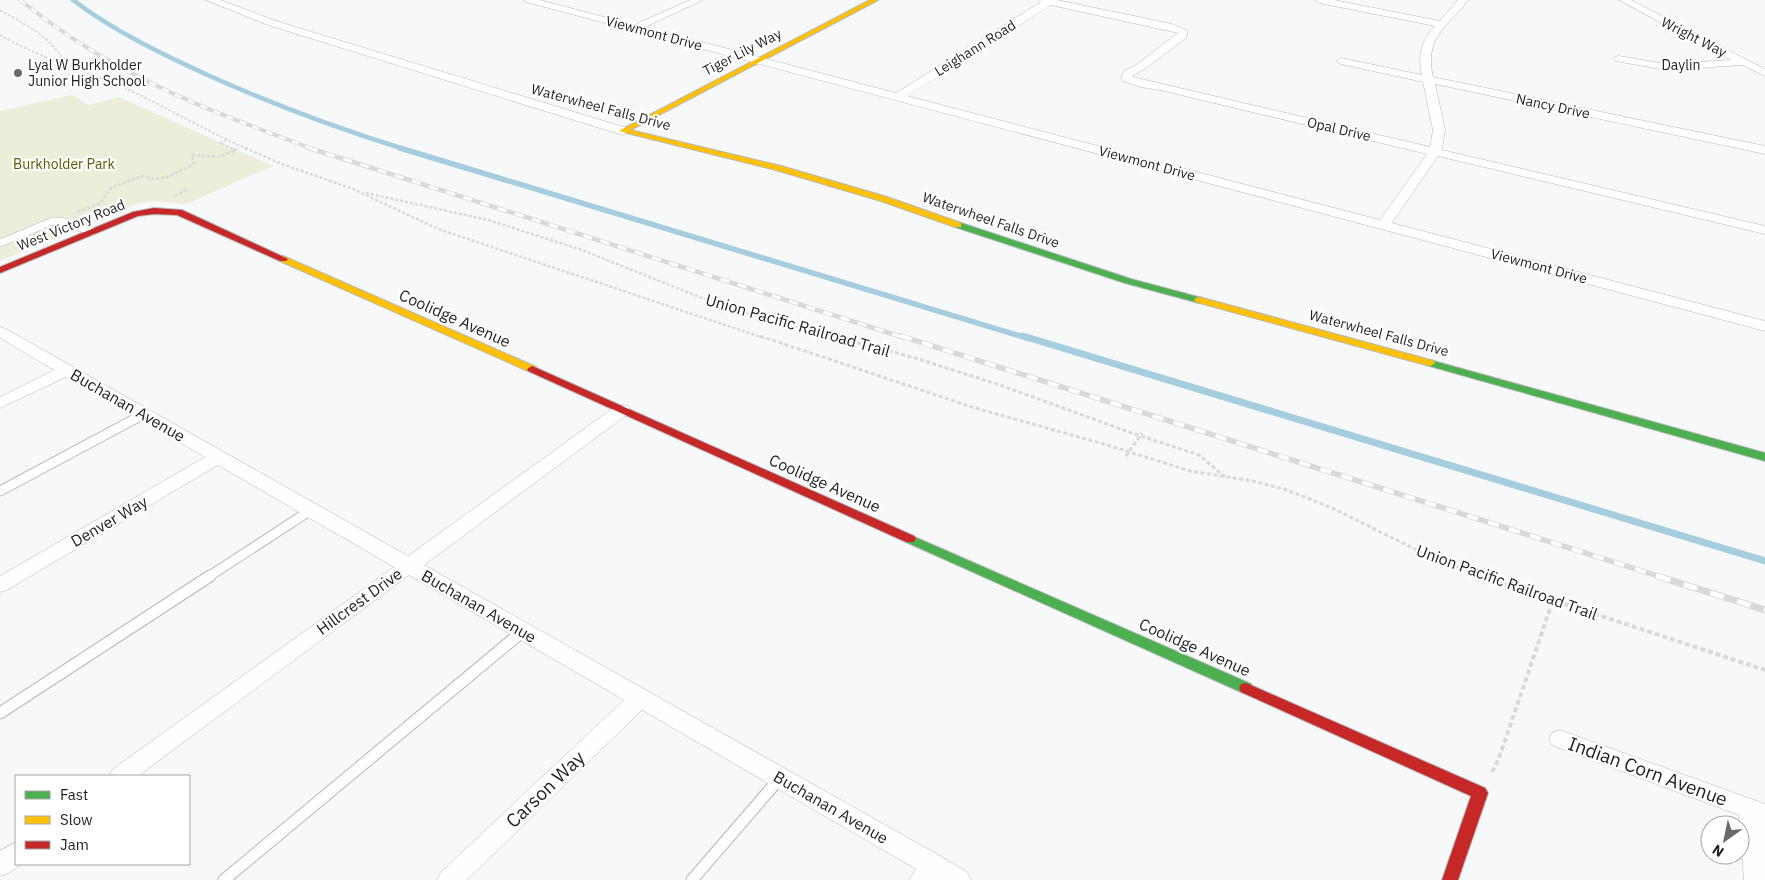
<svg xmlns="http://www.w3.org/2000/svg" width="1765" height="880" viewBox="0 0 1765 880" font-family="'IBM Plex Sans',sans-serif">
	<rect width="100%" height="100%" fill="#f7f8f9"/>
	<polygon fill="#eceed9" points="72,95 89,105 119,97 273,166 186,204 155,201 135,204 0,261 0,111"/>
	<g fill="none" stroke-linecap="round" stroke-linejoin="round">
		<path stroke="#a4cdde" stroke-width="4.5" d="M73,0C115,32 164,55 212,77C275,105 339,129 404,149"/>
		<polyline stroke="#a4cdde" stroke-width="5.5" points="400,148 1027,338"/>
		<polyline stroke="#a4cdde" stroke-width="7" points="1023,336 1765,561"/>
		<g stroke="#b7b8b9" stroke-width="8">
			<polyline id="lane-far2" points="0,243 53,221 66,222 92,232"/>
		</g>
		<g stroke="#b7b8b9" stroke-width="11">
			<g id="lane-far1">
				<polyline points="0,491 144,414"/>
				<polyline points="208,577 311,510"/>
			</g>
		</g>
		<g stroke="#b7b8b9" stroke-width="13">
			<g id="lane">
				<polyline points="0,713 210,576"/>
				<polyline points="224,880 523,631"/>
				<polyline points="692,880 780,778"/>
			</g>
		</g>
		<g stroke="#b7b8b9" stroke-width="1">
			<g id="street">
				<polygon points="206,0 220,0 276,21 627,128 629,131 623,135 619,134 268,25"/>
				<path d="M524,0H540L634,25L690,0H703L645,27L896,93L1041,2L1038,0H1057L1172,24L1188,31L1186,38L1143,70L1133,75V77L1430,147L1433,130L1423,82L1341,64L1336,61L1341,58L1422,75C1417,55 1422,40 1435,26L1319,3L1314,0H1334L1440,21L1458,0H1468C1447,28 1424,37 1433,77L1765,146V154L1435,84L1445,130L1442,150L1765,226V234L1438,156L1392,223L1765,321V331L526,2ZM1051,5L1178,33L1135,66L1124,71L1121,79L1123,81L1140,87L1160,90L1427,154L1380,220L907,96Z"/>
				<polygon points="1619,0 1631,0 1765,69 1765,76 1742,65 1666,70 1615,61 1614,59 1615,57 1619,56 1666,64 1731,60"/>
				<polygon points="0,327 6,329 408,556 616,406 628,406 630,410 628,414 424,565 942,857 967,872 971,880 909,880 916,869 642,710 467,880 437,880 441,872 624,700 409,575 138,776 109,776 113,769 394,567 218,465 7,590 0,592 0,576 205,457 66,377 0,408 0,397 54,370 0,338"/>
				<polygon points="1560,730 1765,804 1765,880 1744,880 1739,815 1552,745 1549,739 1552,733"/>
				<polygon points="16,842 16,864 21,864 9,873 0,876 0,851"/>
			</g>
		</g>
		<g stroke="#b7b8b9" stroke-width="2">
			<g id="fast">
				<polygon points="958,222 1131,279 1202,298 1204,300 1199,303 1125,283 955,227 955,223"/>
				<polygon points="1430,360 1765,453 1765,461 1426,365 1425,363 1426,361"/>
				<polygon points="910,535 1251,684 1253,688 1251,692 1246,693 1241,692 906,542 904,539 906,536"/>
			</g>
		</g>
		<g stroke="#b7b8b9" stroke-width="2">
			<g id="slow">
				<polygon points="870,0 878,0 630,130 781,166 887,197 961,223 961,227 955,227 881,201 776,170 619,131"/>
				<polygon points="283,256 536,367 537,369 536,371 528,371 280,261 280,257"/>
				<polygon points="1199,297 1434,361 1435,363 1430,366 1426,365 1196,302 1194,300 1196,298"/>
			</g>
		</g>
		<g stroke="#b7b8b9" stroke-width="2">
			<g id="jam">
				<polygon points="154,208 182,210 288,259 286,261 280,261 177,215 154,214 138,216 0,273 0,267 133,212"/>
				<polygon points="532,366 914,536 916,539 914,542 906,542 528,371 527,369"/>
				<polygon points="1246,683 1485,788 1488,793 1458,880 1442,880 1471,796 1241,692 1239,688 1241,684"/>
			</g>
		</g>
		<g stroke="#d8d9da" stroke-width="2" stroke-dasharray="2.5 2" stroke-linecap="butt">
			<path d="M0,10C24,24 48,35 63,59L60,61"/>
			<path d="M0,35C39,58 85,70 127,89C168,108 206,131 248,149"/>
			<polyline points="226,140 220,143 234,149"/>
		</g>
		<g stroke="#d8d9da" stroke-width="2.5" stroke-dasharray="3 2" stroke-linecap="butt">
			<polyline points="245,148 282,164 353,189 438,229 764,338"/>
			<polyline points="366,193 488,220 582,250 712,302 762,318 837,338"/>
			<polyline points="175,196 188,189"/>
			<polyline points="78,212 100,203 111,188 141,176 155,179 167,177 192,165 194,163 192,155 220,157 236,150 231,148"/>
		</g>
		<g stroke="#d8d9da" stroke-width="3" stroke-dasharray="4 2.5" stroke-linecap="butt">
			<polyline points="760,336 972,407 1107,445 1190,471 1253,481 1287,490 1332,508 1427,555 1484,577"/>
			<polyline points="832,336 915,358 1000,385 1129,432 1199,455 1225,477"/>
			<polyline points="1126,456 1142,433"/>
		</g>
		<g stroke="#d8d9da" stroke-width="4" stroke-dasharray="5 3" stroke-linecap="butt">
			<polyline points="1480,576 1765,670"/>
			<polyline points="1492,772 1499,758 1553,600"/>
		</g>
		<use href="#lane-far2" stroke="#fefefe" stroke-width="7"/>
		<use href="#lane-far1" stroke="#fefefe" stroke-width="9"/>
		<use href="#lane" stroke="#fefefe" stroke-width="11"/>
		<use href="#street" fill="#fefefe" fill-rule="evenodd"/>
		<use href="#fast" fill="#4caf50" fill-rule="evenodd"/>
		<use href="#slow" fill="#ffc107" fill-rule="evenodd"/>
		<use href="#jam" fill="#c62828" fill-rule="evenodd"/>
		<g stroke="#d8d9da" stroke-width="4">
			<path id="rail-far3" d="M20,0C43,18 66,35 91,50C160,93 237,121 313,149"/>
		</g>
		<g stroke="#d8d9da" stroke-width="4.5">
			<polyline id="rail-far2" points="309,148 905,338"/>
		</g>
		<g stroke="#d8d9da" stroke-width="5.5">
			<polyline id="rail-far1" points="901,336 1661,577"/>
		</g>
		<g stroke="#d8d9da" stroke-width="7">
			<polyline id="rail" points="1657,576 1765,610"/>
		</g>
		<use href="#rail-far3" stroke="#fff" stroke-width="2.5" stroke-dasharray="7" stroke-linecap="butt"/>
		<use href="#rail-far2" stroke="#fff" stroke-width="3" stroke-dasharray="9" stroke-linecap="butt"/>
		<use href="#rail-far1" stroke="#fff" stroke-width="4" stroke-dasharray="11" stroke-linecap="butt"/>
		<use href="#rail" stroke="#fff" stroke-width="5" stroke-dasharray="14" stroke-linecap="butt"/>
	</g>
	<circle fill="#6a6b6c" stroke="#fff" stroke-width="2" cx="18" cy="73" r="5"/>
	<g text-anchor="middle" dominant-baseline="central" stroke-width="4.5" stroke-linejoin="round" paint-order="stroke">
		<g font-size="14" fill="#1e1f20" stroke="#fff">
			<text transform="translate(654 33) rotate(15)">Viewmont Drive</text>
			<text transform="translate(1694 37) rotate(27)">Wright Way</text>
			<text transform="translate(975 48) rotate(-32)">Leighann Road</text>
			<text transform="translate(742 52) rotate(-27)">Tiger Lily Way</text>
			<text x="1681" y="65">Daylin</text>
			<text transform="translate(1553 106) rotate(12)">Nancy Drive</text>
			<text transform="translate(601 107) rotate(15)">Waterwheel Falls Drive</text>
			<text transform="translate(1339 129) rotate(13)">Opal Drive</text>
			<text transform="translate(1147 163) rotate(15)">Viewmont Drive</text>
			<text transform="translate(991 220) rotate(19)">Waterwheel Falls Drive</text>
			<text transform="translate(71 225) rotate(-22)">West Victory Road</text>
			<text transform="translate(1539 266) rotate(15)">Viewmont Drive</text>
			<text transform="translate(1379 333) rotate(15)">Waterwheel Falls Drive</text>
		</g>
		<g font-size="14" fill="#1e1f20" stroke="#fff" text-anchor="start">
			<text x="28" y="65">Lyal W Burkholder<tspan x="28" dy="16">Junior High School</tspan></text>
		</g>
		<g font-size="14" fill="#595a02" stroke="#fff">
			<text x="64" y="164">Burkholder Park</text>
		</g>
		<g font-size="16" fill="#1e1f20" stroke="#fff">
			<text transform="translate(455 318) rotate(24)">Coolidge Avenue</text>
			<text transform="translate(798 325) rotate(16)">Union Pacific Railroad Trail</text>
			<text transform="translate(128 405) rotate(30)">Buchanan Avenue</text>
			<text transform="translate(825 483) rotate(24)">Coolidge Avenue</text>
			<text transform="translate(109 521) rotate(-30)">Denver Way</text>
			<text transform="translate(1507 582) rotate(20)">Union Pacific Railroad Trail</text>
			<text transform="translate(359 601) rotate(-36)">Hillcrest Drive</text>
			<text transform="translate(479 606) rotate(30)">Buchanan Avenue</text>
			<text transform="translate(1195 647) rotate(24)">Coolidge Avenue</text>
			<text transform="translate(831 807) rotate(30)">Buchanan Avenue</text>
		</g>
		<g font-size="19" fill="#1e1f20" stroke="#fff">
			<text transform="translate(1648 771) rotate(20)">Indian Corn Avenue</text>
			<text transform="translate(545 789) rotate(-44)">Carson Way</text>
		</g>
	</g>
	<rect x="15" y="775" width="175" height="90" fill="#ffffff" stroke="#a5a5a6"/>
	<rect x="25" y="791" width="25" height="8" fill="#4caf50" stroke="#a5a5a6"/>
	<text x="60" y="800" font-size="15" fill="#1e1f20">Fast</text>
	<rect x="25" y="816" width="25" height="8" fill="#ffc107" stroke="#a5a5a6"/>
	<text x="60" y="825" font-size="15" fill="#1e1f20">Slow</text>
	<rect x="25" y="841" width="25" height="8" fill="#c62828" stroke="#a5a5a6"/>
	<text x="60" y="850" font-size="15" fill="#1e1f20">Jam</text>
	<g transform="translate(1725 840) rotate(213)"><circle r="24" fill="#ffffff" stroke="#a5a5a6"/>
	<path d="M0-4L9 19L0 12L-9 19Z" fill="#6a6b6c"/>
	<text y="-8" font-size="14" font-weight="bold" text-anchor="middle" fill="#1e1f20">N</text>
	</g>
</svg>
